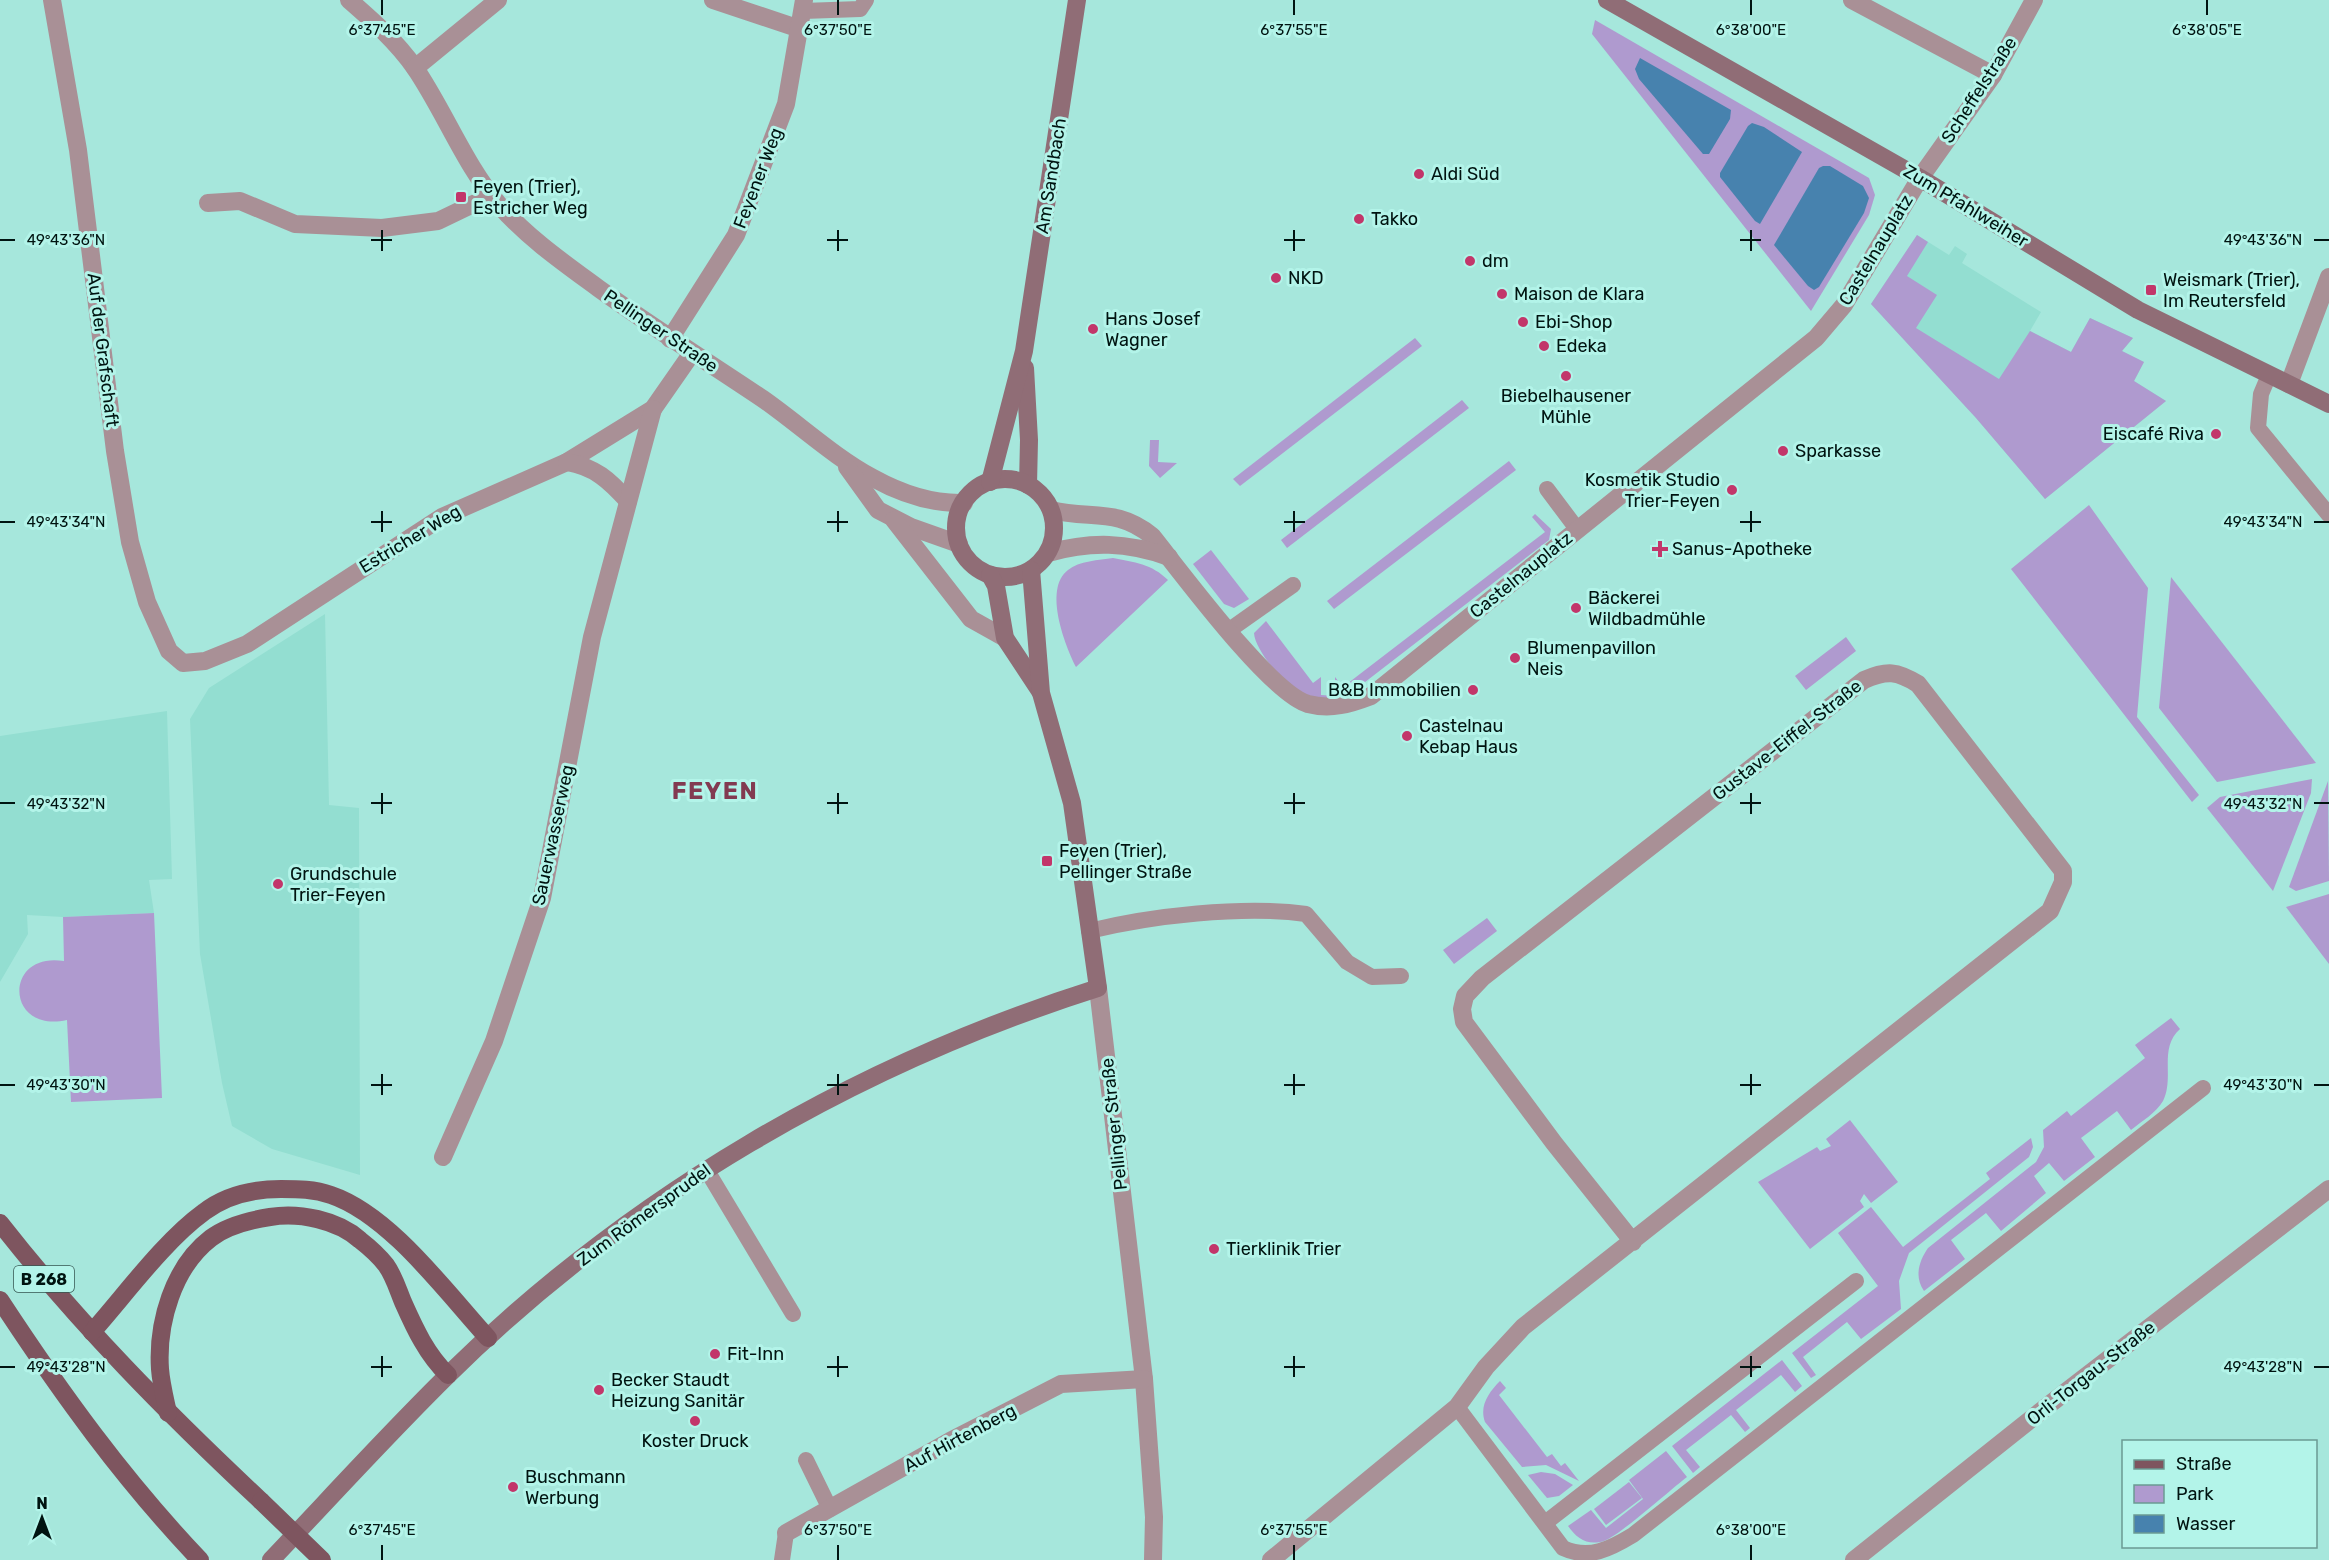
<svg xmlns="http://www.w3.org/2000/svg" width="2329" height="1560" viewBox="0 0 2329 1560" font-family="Rubik,sans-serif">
	<rect width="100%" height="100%" fill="#a6e7dc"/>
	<g fill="#93ded1">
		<polygon points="1917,235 1949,255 1955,246 1967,254 1962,263 2041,312 2030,331 2071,352 2090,318 2133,338 2122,351 2144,362 2134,381 2166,401 2045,499 1976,418 1871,304"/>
		<polygon points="325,614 329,805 359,808 360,1175 272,1149 232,1126 222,1083 200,954 190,719 209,688"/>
		<polygon points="167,711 172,879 149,880 154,913 63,917 27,915 28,934 0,982 0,736"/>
	</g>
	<g fill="#af9acf">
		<polygon points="1595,20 1869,178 1875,195 1869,215 1811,311 1592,34"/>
		<polygon points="1917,235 1928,242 1907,276 1937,295 1916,328 1999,379 2030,331 2071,352 2090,318 2133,338 2122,351 2144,362 2134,381 2166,401 2045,499 1976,418 1871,304"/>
		<polygon points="1415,338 1422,346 1240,486 1233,479"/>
		<polygon points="1462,400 1469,408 1287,548 1281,540"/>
		<polygon points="1150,440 1159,440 1158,462 1177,463 1160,478 1149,466"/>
		<polygon points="1509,461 1516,470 1334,609 1327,601"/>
		<polygon points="2089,505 2148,588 2137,717 2199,795 2192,802 2011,569"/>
		<path d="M1535,514L1551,529L1549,540L1347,696C1336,698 1322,701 1310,698C1291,693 1255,652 1254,633L1266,621L1313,683L1321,677V695L1335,696V677L1343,687L1545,532L1532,517Z"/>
		<polygon points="1211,550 1249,599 1234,608 1224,604 1193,564"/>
		<path d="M1113,558C1134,562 1152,564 1168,580L1076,667C1065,645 1043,589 1068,570C1079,561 1099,560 1113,558Z"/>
		<polygon points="2171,577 2316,763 2217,782 2159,708"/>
		<polygon points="1846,637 1856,651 1806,690 1795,676"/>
		<polygon points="2312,779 2311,793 2273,891 2207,808 2220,797"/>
		<polygon points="2328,781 2329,881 2296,891 2289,887"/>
		<polygon points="2329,894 2329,964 2286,907"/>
		<path d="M154,913L162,1098L71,1102L67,1020C5,1034 3,951 64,961L63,917Z"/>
		<polygon points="1487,918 1497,931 1454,964 1443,950"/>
		<path d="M2171,1018L2180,1029C2158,1049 2175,1077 2163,1101C2156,1113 2142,1121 2131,1130L2117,1111L2081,1138L2095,1157L2064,1181L2049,1163L2034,1176L2046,1193L2001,1231L1986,1213L1951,1240L1965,1259L1924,1291C1914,1277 1919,1261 1928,1248L2036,1162L2044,1147L2043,1130L2067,1111L2071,1116L2145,1058L2135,1045Z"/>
		<polygon points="1850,1120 1898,1182 1871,1203 1864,1194 1860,1201 1864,1207 1810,1249 1758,1182 1817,1147 1820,1151 1831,1146 1826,1139"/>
		<polygon points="2031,1138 2033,1147 2029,1157 1909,1253 1899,1281 1901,1309 1861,1339 1847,1322 1803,1357 1816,1375 1811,1378 1792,1353 1878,1286 1838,1233 1871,1207 1903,1247 1990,1179 1986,1173"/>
		<polygon points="1782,1360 1802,1386 1795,1392 1781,1375 1736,1410 1750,1428 1745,1432 1731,1415 1686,1450 1700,1467 1693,1473 1672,1446"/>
		<path d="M1500,1381L1506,1388L1499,1395L1547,1457L1552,1454L1561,1466L1565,1463L1579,1481L1546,1465L1522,1467L1485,1422C1479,1406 1489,1392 1500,1381Z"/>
		<path d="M1666,1451L1687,1477C1670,1490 1619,1536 1604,1541C1588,1546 1577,1539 1568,1526L1591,1510L1606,1528L1643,1499L1629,1480Z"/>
		<polygon points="1541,1472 1555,1474 1573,1485 1559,1496 1547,1498 1528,1475"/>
		<polygon points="1629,1482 1642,1498 1606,1525 1594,1509"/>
	</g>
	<g fill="#4782ae">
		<polygon points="1640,58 1731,110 1730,119 1709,154 1703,154 1639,79 1635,69"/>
		<polygon points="1752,123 1764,127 1802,152 1760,224 1755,221 1720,177 1720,173 1748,126"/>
		<polygon points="1823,166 1830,166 1863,186 1869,198 1864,213 1819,287 1814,290 1808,286 1774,245 1819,168"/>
	</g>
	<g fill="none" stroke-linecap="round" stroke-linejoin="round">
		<g stroke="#a99096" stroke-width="16">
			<polyline points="803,11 860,9 866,0"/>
			<polyline points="2269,375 2261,394 2258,428 2329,515"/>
			<polyline points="1547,489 1577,529"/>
			<polyline points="1228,631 1293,585"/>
			<path d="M1089,931C1150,916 1244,905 1306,914L1347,962L1372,977L1401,976"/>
			<polyline points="706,1169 793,1314"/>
			<path d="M1457,1407L1563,1548C1589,1560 1610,1549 1633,1535L2203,1088"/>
			<polyline points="806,1460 830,1509"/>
			<polyline points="1545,1523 1856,1281"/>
			<polyline points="782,1560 786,1533"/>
		</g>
		<g stroke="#a99096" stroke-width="18">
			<polyline points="52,0 78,150 115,451 130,542 147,602 169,651 183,663 205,661 247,644 442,517 567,462 653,409 692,353"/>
			<path d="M349,0C373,21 396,41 415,68C445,112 465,166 500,206C528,238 564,263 598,288C652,327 708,362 763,399C800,425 834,457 873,478C902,494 931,504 964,503"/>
			<polyline points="713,0 800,29"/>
			<polyline points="1852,0 1993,75"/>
			<polyline points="415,68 498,0"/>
			<polyline points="208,203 240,201 295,224 382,228 438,221 492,195"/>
			<polyline points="670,339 736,235 786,104 804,0"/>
			<polyline points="2289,384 2329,277"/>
			<path d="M567,462C595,467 609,480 628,501"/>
			<polyline points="847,467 878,510 911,527 959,544"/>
			<path d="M1051,510C1091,520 1116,507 1152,536C1181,572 1270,693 1308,704C1331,710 1350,704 1371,696L1816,338L1844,305L1920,178L1993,75L2034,0"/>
			<polyline points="894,520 971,619 1005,638"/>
			<path d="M1048,553C1091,541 1127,542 1169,557"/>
			<polyline points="1098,988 1144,1379 1154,1517 1153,1560"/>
			<polyline points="443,1157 494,1041 542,898 592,637 653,409"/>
			<polyline points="786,1533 950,1441 1061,1384 1144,1379"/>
			<path d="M1271,1560L1457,1407L1486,1367L1523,1327L2050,911L2063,882V871L1918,684C1897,671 1887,670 1864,680L1482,978L1465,996L1462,1009L1464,1022L1554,1143L1633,1242"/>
			<polyline points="1854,1560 2050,1404 2329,1189"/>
		</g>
		<g stroke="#906d76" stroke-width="18">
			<polyline points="1607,0 1920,178 2138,310 2329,404"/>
			<polyline points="1025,368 1029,440 1028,485"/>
			<circle cx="1005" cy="528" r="49"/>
			<polyline points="990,482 1024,351 1077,0"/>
			<polyline points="990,575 996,586 1005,638 1040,691"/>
			<path d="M271,1560C330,1498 387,1435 448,1375C631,1195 855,1065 1098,988L1072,803L1041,693L1031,570"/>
		</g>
		<g stroke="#7e555f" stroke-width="18">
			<path d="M0,1223C79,1324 168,1414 261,1501"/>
			<path d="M0,1300C61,1393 123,1479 200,1560"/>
			<path d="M92,1332C125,1295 164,1241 204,1212C226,1195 254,1189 281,1189C298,1189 314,1189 331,1195C390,1215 446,1292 488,1338"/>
			<path d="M168,1413C165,1399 161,1383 160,1369C157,1323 173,1267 211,1238C227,1226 251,1220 270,1217C299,1212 338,1220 360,1240C369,1247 379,1256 386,1265C394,1276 398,1290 403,1302C415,1329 427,1355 448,1375"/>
		</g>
		<polyline stroke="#7e555f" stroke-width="18" points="261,1501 322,1560"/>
	</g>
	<path fill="none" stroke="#001411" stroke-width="2" d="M382,0V15M838,0V15M1294,0V15M1751,0V15M2207,0V15M382,230V251M838,230V251M1294,230V251M1751,230V251M0,240H15M371,240H392M827,240H848M1284,240H1305M1740,240H1761M2314,240H2329M382,511V532M838,511V532M1294,511V532M1751,511V532M0,522H15M371,522H392M827,522H848M1284,522H1305M1740,522H1761M2314,522H2329M382,793V814M838,793V814M1294,793V814M1751,793V814M0,803H15M371,803H392M827,803H848M1284,803H1305M1740,803H1761M2314,803H2329M382,1074V1095M838,1074V1095M1294,1074V1095M1751,1074V1095M0,1085H15M371,1085H392M827,1085H848M1284,1085H1305M1740,1085H1761M2314,1085H2329M382,1356V1377M838,1356V1377M1294,1356V1377M1751,1356V1377M0,1367H15M371,1367H392M827,1367H848M1284,1367H1305M1740,1367H1761M2314,1367H2329M382,1545V1560M838,1545V1560M1294,1545V1560M1751,1545V1560"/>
	<g fill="#c2366a" stroke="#b3f4e9" stroke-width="2">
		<circle cx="1419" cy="174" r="6"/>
		<rect x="455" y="191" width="12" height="12" rx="3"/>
		<circle cx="1359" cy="219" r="6"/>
		<circle cx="1470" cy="261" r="6"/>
		<circle cx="1276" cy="278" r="6"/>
		<rect x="2145" y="284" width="12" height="12" rx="3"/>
		<circle cx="1502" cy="294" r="6"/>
		<circle cx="1523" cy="322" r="6"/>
		<circle cx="1093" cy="329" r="6"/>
		<circle cx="1544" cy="346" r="6"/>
		<circle cx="1566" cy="376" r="6"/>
		<circle cx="2216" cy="434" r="6"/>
		<circle cx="1783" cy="451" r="6"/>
		<circle cx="1732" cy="490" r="6"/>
		<path d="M1657 540h6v6h6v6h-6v6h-6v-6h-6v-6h6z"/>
		<circle cx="1576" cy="608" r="6"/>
		<circle cx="1515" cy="658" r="6"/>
		<circle cx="1473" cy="690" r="6"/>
		<circle cx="1407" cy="736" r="6"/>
		<rect x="1041" y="855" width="12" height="12" rx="3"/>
		<circle cx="278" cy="884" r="6"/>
		<circle cx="1214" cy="1249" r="6"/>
		<circle cx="715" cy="1354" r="6"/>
		<circle cx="599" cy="1390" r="6"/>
		<circle cx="695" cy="1421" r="6"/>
		<circle cx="513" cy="1487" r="6"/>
	</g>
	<g text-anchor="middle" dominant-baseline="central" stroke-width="6" stroke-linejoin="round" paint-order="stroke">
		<rect fill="#b3f4e9" stroke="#365752" stroke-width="1.5" x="14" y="1266" width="60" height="26" rx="4.5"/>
		<g font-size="16" font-weight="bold" fill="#001411">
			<text x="44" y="1279">B 268</text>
		</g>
		<g font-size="18" fill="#001411" stroke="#b3f4e9">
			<text transform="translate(1979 90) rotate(-57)">Scheffelstraße</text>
			<text transform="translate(1051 176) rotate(-81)">Am Sandbach</text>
			<text transform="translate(758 178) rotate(-69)">Feyener Weg</text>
			<text transform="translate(1966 206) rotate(31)">Zum Pfahlweiher</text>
			<text transform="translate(1876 250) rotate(-59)">Castelnauplatz</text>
			<text transform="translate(661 331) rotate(34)">Pellinger Straße</text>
			<text transform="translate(103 350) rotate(83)">Auf der Grafschaft</text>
			<text transform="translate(410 539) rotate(-31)">Estricher Weg</text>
			<text transform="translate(1521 575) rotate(-39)">Castelnauplatz</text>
			<text transform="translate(1787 740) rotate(-38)">Gustave-Eiffel-Straße</text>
			<text transform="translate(553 835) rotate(-78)">Sauerwasserweg</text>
			<text transform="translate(1114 1124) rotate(-96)">Pellinger Straße</text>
			<text transform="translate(644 1215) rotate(-36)">Zum Römersprudel</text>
			<text transform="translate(2091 1373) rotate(-38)">Orli-Torgau-Straße</text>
			<text transform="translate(960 1438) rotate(-28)">Auf Hirtenberg</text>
		</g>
		<g font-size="18" fill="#001411" stroke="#b3f4e9" text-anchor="start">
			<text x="1431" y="174">Aldi Süd</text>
			<text x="473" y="187">Feyen (Trier),<tspan x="473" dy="21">Estricher Weg</tspan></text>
			<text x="1371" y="219">Takko</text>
			<text x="1482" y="261">dm</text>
			<text x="1288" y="278">NKD</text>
			<text x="2163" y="280">Weismark (Trier),<tspan x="2163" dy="21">Im Reutersfeld</tspan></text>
			<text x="1514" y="294">Maison de Klara</text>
			<text x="1105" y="319">Hans Josef<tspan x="1105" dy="21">Wagner</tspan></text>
			<text x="1535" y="322">Ebi-Shop</text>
			<text x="1556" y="346">Edeka</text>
			<text x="1566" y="396" text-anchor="middle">Biebelhausener<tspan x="1566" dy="21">Mühle</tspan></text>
			<text x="2204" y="434" text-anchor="end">Eiscafé Riva</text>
			<text x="1795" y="451">Sparkasse</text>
			<text x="1720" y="480" text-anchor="end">Kosmetik Studio<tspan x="1720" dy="21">Trier-Feyen</tspan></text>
			<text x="1672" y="549">Sanus-Apotheke</text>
			<text x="1588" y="598">Bäckerei<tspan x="1588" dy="21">Wildbadmühle</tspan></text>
			<text x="1527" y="648">Blumenpavillon<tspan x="1527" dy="21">Neis</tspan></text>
			<text x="1461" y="690" text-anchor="end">B&amp;B Immobilien</text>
			<text x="1419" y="726">Castelnau<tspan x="1419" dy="21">Kebap Haus</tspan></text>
			<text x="1059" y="851">Feyen (Trier),<tspan x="1059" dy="21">Pellinger Straße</tspan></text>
			<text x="290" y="874">Grundschule<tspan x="290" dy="21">Trier-Feyen</tspan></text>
			<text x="1226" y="1249">Tierklinik Trier</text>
			<text x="727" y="1354">Fit-Inn</text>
			<text x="611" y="1380">Becker Staudt<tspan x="611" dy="21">Heizung Sanitär</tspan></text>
			<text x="695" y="1441" text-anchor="middle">Koster Druck</text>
			<text x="525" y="1477">Buschmann<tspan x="525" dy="21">Werbung</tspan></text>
		</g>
		<g font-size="24" font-weight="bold" letter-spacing="1.5" fill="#823b51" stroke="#b3f4e9">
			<text x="715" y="791">FEYEN</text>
		</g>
	</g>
	<g font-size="15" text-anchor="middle" fill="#001411" stroke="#b3f4e9" stroke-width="6" stroke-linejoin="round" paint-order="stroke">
		<text x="382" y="35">6°37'45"E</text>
		<text x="838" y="35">6°37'50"E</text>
		<text x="1294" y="35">6°37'55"E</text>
		<text x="1751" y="35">6°38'00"E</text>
		<text x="2207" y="35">6°38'05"E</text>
		<text x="66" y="245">49°43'36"N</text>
		<text x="2263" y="245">49°43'36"N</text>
		<text x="66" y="527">49°43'34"N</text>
		<text x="2263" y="527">49°43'34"N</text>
		<text x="66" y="809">49°43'32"N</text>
		<text x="2263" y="809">49°43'32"N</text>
		<text x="66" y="1090">49°43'30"N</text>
		<text x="2263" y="1090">49°43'30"N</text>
		<text x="66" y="1372">49°43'28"N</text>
		<text x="2263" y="1372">49°43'28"N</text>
		<text x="382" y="1535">6°37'45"E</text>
		<text x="838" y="1535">6°37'50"E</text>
		<text x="1294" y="1535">6°37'55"E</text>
		<text x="1751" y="1535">6°38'00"E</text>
	</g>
	<rect x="2122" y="1440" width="195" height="108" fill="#b3f4e9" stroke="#6b9a93" stroke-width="1.5"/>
	<rect x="2134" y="1460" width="30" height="9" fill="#7e555f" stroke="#6b9a93" stroke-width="1.5"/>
	<text x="2176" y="1470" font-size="18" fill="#001411">Straße</text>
	<rect x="2134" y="1485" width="30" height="18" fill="#af9acf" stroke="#6b9a93" stroke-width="1.5"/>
	<text x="2176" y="1500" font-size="18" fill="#001411">Park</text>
	<rect x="2134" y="1515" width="30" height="18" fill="#4782ae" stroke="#6b9a93" stroke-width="1.5"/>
	<text x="2176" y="1530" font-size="18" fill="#001411">Wasser</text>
	<g transform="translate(42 1518)" stroke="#b3f4e9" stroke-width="4.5" paint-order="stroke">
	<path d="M0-4.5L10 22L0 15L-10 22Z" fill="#001411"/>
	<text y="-9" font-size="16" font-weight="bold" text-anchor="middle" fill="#001411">N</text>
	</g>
</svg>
